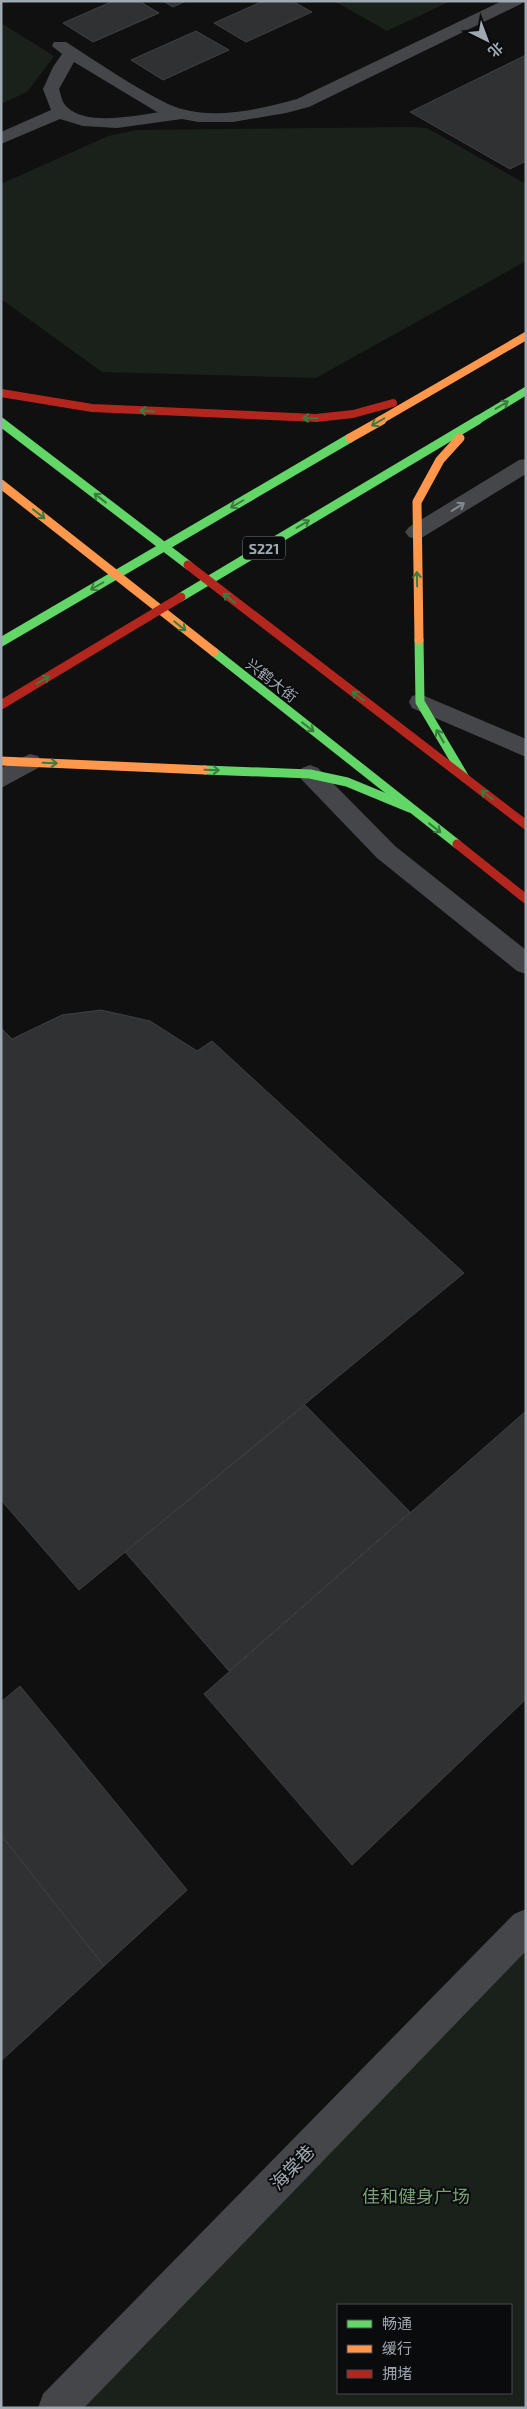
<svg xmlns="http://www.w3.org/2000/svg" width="527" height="2409" viewBox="0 0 527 2409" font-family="'Exo 2','Noto Sans SC',sans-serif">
	<rect width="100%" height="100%" fill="#101010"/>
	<g fill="#1a211a" fill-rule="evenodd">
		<polygon points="334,1 451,1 387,31"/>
		<polygon points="1,23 54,56 27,92 1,104"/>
		<polygon points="410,127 427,128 526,184 526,261 316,378 102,372 1,299 1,184 108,136 137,130"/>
		<path d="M526,1926V2408H57ZM338,2305H511V2393H338Z"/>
	</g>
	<g fill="#303133" stroke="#3e4144">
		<polygon points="113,1 139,1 159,13 93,42 63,23"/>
		<polygon points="163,1 186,1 173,7"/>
		<polygon points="263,1 292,1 312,12 246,42 214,23"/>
		<polygon points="196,31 229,50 163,80 131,60"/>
		<polygon points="526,55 526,161 510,169 410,112"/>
		<polygon points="101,1010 150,1021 197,1051 212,1041 464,1273 79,1590 1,1500 1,1028 12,1039 62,1015"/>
		<polygon points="305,1405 410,1512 229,1671 125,1552"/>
		<polygon points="526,1411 526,1699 352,1865 204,1694"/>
		<polygon points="20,1686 187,1890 104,1966 1,1835 1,1702"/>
		<polygon points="1,1835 104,1966 1,2061"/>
	</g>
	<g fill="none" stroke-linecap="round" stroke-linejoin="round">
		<path fill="#444649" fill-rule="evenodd" d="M502,1H523L521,4L309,107L286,113L233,122H198L182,119L117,128L83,126L60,119L1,144V132L51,110L43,89L53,67L62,54L52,46L54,42H66C99,63 133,87 168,104C207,122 258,110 297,99ZM74,62L157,112H159C134,116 86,126 67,107C62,103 61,95 59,89Z"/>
		<g fill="#444649" fill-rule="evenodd">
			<polygon points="526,459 526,474 423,537 416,539 409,537 405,532 409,527 519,460"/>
			<polygon points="420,694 526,739 526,757 412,708 409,702 412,696"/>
			<polygon points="30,754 38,756 42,762 38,768 1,788 1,768"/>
			<polygon points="310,765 318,768 395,846 526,950 526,974 517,971 377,858 302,780 298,774 302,768"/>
			<polygon points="526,1909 526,1951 84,2408 38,2408 43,2394 514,1914"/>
		</g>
		<polyline stroke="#63d668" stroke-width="8" points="476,421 526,391"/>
		<g stroke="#63d668" stroke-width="9">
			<polyline points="1,422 188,565"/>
			<polyline points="181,597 478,420"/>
			<polyline points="419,640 420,702 465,778"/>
			<polyline points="1,642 350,438"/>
			<polyline points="214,652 457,844"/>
			<polyline points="205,770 310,774 347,782 410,808"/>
		</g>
		<polyline stroke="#ff974d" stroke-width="8" points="379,421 526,336"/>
		<g stroke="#ff974d" stroke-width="9">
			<polyline points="350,438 382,420"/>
			<polyline points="1,484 214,652"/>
			<polyline points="419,640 417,502 440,460 460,438"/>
			<polyline points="1,761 205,770"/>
		</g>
		<polyline stroke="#b3261e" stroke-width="8" points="1,393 92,408 316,418 353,414 393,403"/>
		<g stroke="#b3261e" stroke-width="9">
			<polyline points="188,565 526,825"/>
			<polyline points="1,705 181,597"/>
			<polyline points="457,844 526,899"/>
		</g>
	</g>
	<defs><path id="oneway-shaft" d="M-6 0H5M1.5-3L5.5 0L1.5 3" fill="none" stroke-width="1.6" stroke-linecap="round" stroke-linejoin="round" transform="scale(1.25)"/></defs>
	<g stroke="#3b7b3f">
		<use href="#oneway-shaft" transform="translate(502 405) rotate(-31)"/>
		<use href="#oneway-shaft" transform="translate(147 411) rotate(-177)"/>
		<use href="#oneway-shaft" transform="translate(310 418) rotate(-179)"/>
		<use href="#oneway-shaft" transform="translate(378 422) rotate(150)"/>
		<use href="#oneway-shaft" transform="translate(100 498) rotate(-142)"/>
		<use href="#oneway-shaft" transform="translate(237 504) rotate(150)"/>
		<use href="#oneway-shaft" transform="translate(39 514) rotate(38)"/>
		<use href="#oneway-shaft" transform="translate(303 524) rotate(-31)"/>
		<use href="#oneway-shaft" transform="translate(417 579) rotate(-91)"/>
		<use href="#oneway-shaft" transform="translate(97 586) rotate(150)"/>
		<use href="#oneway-shaft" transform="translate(229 598) rotate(-142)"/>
		<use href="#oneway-shaft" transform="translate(180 626) rotate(39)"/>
		<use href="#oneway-shaft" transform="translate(43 680) rotate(-31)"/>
		<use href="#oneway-shaft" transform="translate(358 696) rotate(-143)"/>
		<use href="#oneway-shaft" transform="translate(308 727) rotate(38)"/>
		<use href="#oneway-shaft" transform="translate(440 736) rotate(-120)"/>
		<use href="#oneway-shaft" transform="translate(50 763) rotate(2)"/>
		<use href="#oneway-shaft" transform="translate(212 770) rotate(2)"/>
		<use href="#oneway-shaft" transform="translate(487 795) rotate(-143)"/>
		<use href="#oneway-shaft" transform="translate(435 828) rotate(38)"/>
	</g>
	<use stroke="#848b92" href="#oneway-shaft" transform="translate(458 507) rotate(-32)"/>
	<g text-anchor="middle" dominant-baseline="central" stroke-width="4" stroke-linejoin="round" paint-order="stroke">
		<rect fill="#0a0b0c" stroke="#737980" stroke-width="1" x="243" y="536.5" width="42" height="23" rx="4"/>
		<g font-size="14" font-weight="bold" fill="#a0a8b2">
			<text x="264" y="548">S221</text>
		</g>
		<g font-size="15" fill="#a0a8b2" stroke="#0a0b0c">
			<text transform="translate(272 680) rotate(38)">兴鹤大街</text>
		</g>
		<g font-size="18" fill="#a0a8b2" stroke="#0a0b0c">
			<text transform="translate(292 2167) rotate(-46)">海棠巷</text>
		</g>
		<g font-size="18" fill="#799f75" stroke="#0a0b0c">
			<text x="416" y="2196">佳和健身广场</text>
		</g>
	</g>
	<rect width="527" height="2409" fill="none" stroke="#a0a8b2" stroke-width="5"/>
	<rect x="337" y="2304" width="175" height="90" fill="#0a0b0c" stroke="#464a4e"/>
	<rect x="347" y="2320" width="25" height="8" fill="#63d668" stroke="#464a4e"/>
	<text x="382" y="2329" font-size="15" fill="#a0a8b2">畅通</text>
	<rect x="347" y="2345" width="25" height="8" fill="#ff974d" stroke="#464a4e"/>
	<text x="382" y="2354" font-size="15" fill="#a0a8b2">缓行</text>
	<rect x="347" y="2370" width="25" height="8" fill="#b3261e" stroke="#464a4e"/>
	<text x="382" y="2379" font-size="15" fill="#a0a8b2">拥堵</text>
	<g transform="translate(487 40) rotate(138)" stroke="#0a0b0c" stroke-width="4" paint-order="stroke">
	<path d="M0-4L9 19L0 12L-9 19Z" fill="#a0a8b2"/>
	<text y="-8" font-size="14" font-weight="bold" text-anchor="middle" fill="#a0a8b2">北</text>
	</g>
</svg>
